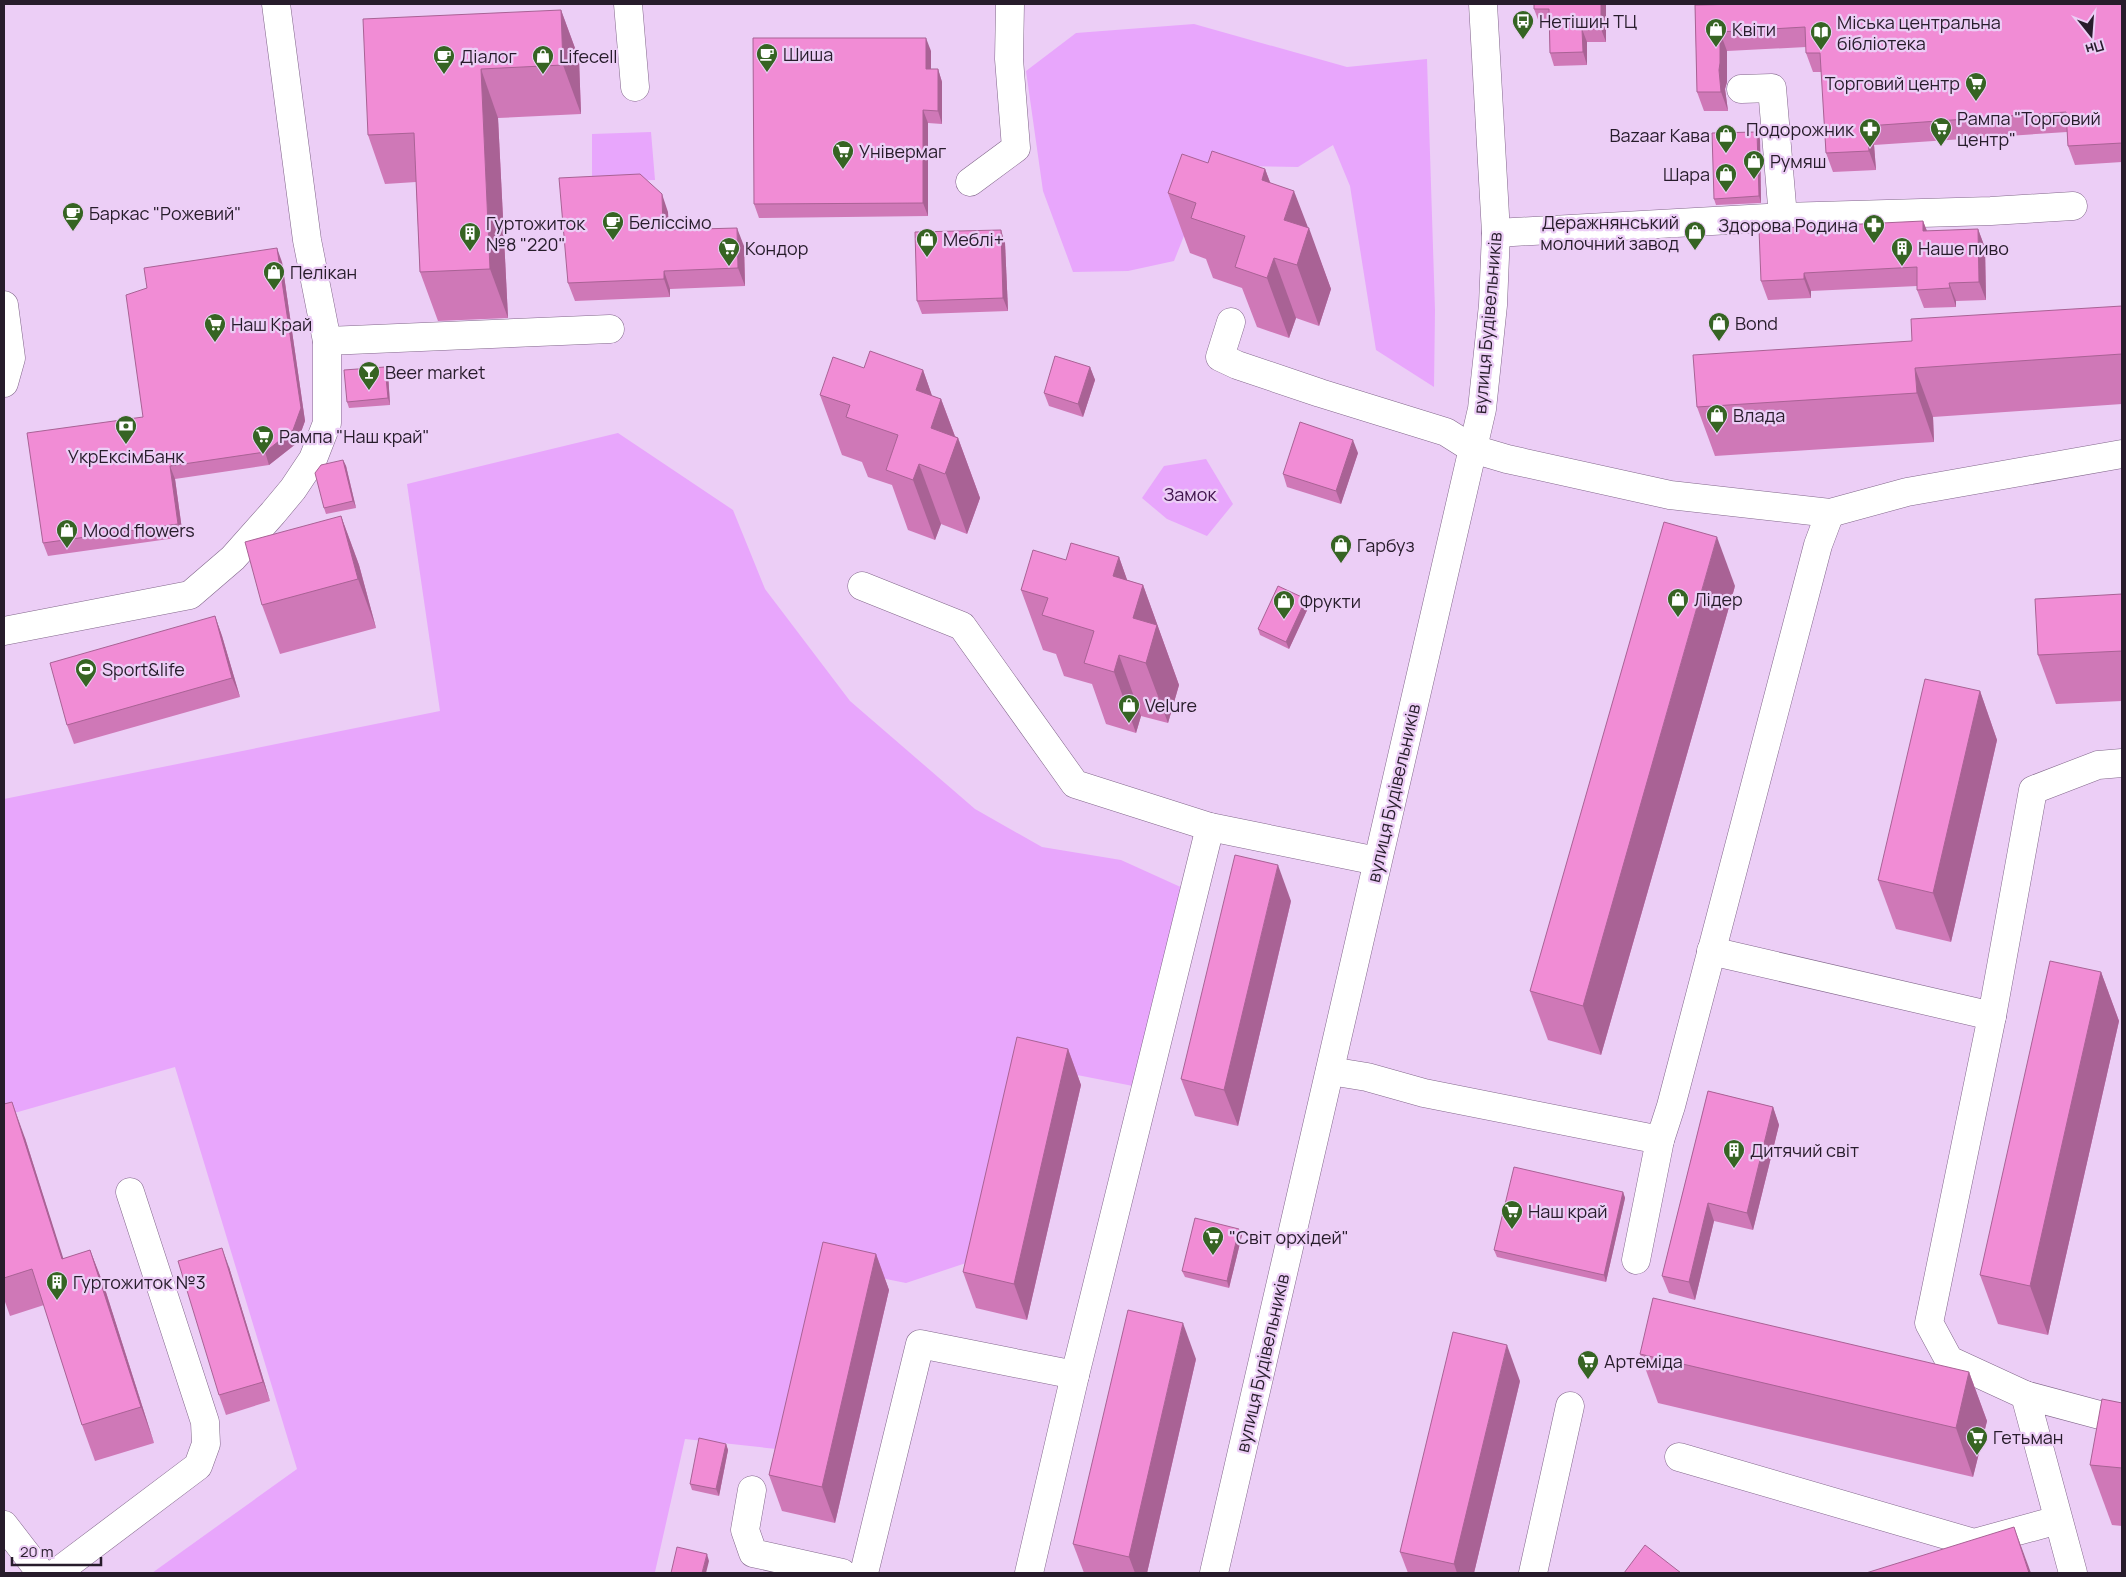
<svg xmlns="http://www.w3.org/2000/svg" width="2126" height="1577" viewBox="0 0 2126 1577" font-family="Manrope,sans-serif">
	<rect width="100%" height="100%" fill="#eccef6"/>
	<g fill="#e8a6fc">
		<polygon points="1194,24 1347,67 1427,59 1435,310 1434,387 1376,350 1350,186 1333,145 1298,167 1241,166 1201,193 1174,261 1128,271 1073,272 1043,191 1026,71 1076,33"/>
		<polygon points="651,132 655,180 592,182 592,134"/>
		<polygon points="618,433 733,510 765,589 850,701 975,809 1042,847 1121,860 1185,889 1133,1086 1072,1074 972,1261 906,1283 831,1268 786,1450 685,1439 655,1572 649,1573 152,1573 297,1469 175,1067 4,1116 4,799 440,711 407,484"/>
		<polygon points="1206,459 1233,504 1207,536 1167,519 1142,498 1164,466"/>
	</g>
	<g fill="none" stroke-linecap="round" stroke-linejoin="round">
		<g stroke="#82678b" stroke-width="29">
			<g id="minor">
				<polyline points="628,4 635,87"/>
				<polyline points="1741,89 1772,88 1783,217"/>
				<polyline points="970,182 1016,148 1009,59 1010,4"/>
				<polyline points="1496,233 1783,217 1991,211 2073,206"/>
				<polyline points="4,305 11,358 4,383"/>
				<polyline points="1231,322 1220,357 1237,365 1320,393 1446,432 1473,449 1507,459 1670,495 1830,513 1907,492 2122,454"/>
				<polyline points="327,341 610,329"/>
				<polyline points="862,586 962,626 1075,784 1210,827 1377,861"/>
				<polyline points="4,631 190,595 233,558 273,513 293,489 313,459 327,423 327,341 307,240 276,4"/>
				<polyline points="1711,951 1992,1016"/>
				<polyline points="1330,1071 1367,1077 1424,1093 1660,1140 1671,1106 1818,545 1830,513"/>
				<polyline points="1636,1260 1660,1140"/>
				<polyline points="2025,1395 1949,1360 1929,1323 1992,1016 2033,790 2098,765 2122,763"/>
				<polyline points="1679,1457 1974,1543 2058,1520"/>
				<polyline points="752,1490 745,1530 753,1553 842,1573"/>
				<polyline points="4,1525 41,1573"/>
				<polyline points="56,1573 198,1466 206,1444 205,1422 130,1192"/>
				<polyline points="864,1573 920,1344 1075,1375"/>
				<polyline points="1029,1573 1075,1375 1210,827"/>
				<polyline points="1214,1573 1482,409 1493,305 1496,233 1483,4"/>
				<polyline points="1533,1573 1570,1406"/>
				<polyline points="2073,1573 2025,1395 2122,1421"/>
			</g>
		</g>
		<use href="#minor" stroke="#fff" stroke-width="28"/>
	</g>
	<g fill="#cf78b7">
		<polygon points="1606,4 1606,42 1587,42 1587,65 1554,66 1550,53 1549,22 1539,22 1534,9"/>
		<polygon points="2122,4 2122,162 2075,165 2068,146 2067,132 1874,145 1876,170 1833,172 1826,153 1822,72 1813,72 1806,53 1806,47 1727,51 1727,82 1725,89 1728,111 1704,111 1697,92 1695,5"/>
		<polygon points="561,10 579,59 581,114 498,118 508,318 438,321 420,272 416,182 385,184 368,135"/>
		<polygon points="931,51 931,69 938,69 942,82 942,124 928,123 928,216 759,218 754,204"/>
		<polygon points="1760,139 1761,203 1716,205 1714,199"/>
		<polygon points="1265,169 1270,182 1308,228 1331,289 1319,326 1296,318 1289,338 1257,327 1242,288 1213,278 1206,259 1190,253 1168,193"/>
		<polygon points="668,212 669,230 744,246 745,286 670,289 670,297 575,301 568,283"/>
		<polygon points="1923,221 1927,231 1978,229 1985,248 1986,300 1956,301 1956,307 1924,308 1917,290 1917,286 1811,291 1811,298 1768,300 1761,281"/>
		<polygon points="1005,243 1008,311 922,314 917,301"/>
		<polygon points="282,262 305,421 297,443 269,465 175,479 183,537 48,556 43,543"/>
		<polygon points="2122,306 2122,404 1933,417 1934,442 1715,456 1697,407 1912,341"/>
		<polygon points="1090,367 1095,380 1083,417 1049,406 1044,393"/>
		<polygon points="923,370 932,396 941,399 955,436 958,438 980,498 967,534 941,524 935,540 908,530 892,485 868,477 862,462 842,455 820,395"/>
		<polygon points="388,373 390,405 349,408 347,402"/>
		<polygon points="1358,453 1341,504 1287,487 1283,474"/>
		<polygon points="343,460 346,466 356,508 326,514 324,508"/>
		<polygon points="341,516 359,565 376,628 280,654 262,605"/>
		<polygon points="1119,557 1127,580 1143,585 1179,685 1168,723 1141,716 1136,733 1106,724 1092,684 1064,676 1056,654 1043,650 1021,590 1066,560"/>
		<polygon points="1735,586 1601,1055 1548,1040 1530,991"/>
		<polygon points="2122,594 2122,701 2056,704 2038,655"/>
		<polygon points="1306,599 1309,606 1289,649 1260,635 1258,629"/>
		<polygon points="215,616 222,636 240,697 74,744 67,725"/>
		<polygon points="1980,691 1997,740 1951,942 1896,929 1878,880"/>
		<polygon points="1291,901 1238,1126 1195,1116 1181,1079"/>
		<polygon points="2101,972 2119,1021 2048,1335 1998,1324 1980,1275"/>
		<polygon points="1068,1049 1081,1085 1027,1320 976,1308 963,1272"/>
		<polygon points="1708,1091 1773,1107 1779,1125 1753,1230 1714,1221 1695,1300 1669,1293 1662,1276"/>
		<polygon points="4,1104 25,1138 63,1259 90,1250 104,1286 154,1443 95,1461 82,1425 44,1305 10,1316 4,1299"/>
		<polygon points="1623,1192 1625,1198 1606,1282 1497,1257 1494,1250"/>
		<polygon points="1242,1235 1229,1288 1185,1277 1182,1271"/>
		<polygon points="876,1254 889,1290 835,1523 782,1511 769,1475"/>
		<polygon points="229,1267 270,1401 226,1415 219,1395"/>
		<polygon points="1640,1354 1969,1372 1987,1421 1973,1477 1658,1403"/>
		<polygon points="1196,1359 1147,1573 1084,1573 1073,1544"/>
		<polygon points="1520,1381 1474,1573 1408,1573 1400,1552"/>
		<polygon points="2122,1403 2122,1526 2112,1525 2090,1465"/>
		<polygon points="726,1444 728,1450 719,1496 692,1490 690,1484"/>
	</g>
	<g fill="#a96295">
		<polygon points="1601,4 1606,4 1606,42 1601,29"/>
		<polygon points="561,10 579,59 581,114 563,65"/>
		<polygon points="1582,29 1587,42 1587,65 1583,52"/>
		<polygon points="1720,32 1727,51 1727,82 1725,89 1728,111 1721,92 1719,70"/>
		<polygon points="926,38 931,51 931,82 926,69"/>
		<polygon points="481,69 498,118 508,318 490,269"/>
		<polygon points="938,69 942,82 942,124 938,111"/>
		<polygon points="923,110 928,123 928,216 923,203"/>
		<polygon points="1867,126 1874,145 1876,170 1869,151"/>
		<polygon points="1757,132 1760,139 1761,203 1759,196"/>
		<polygon points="1265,169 1287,229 1262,180"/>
		<polygon points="1294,191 1309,230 1309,228 1331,289 1319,326 1297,265 1284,220"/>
		<polygon points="662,194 668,212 669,248 663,230"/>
		<polygon points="1923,221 1930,239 1923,231"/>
		<polygon points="737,228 744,246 745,286 738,268"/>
		<polygon points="1978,229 1985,248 1986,300 1979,282"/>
		<polygon points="1001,230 1005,243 1008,311 1003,298"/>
		<polygon points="277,248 282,262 305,421 297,443 269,465 265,452"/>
		<polygon points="1274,258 1296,318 1289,338 1267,278"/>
		<polygon points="664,271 670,289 670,297 664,279"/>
		<polygon points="1804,273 1811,291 1811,298 1804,279"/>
		<polygon points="1949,283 1956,301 1956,307 1950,288"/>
		<polygon points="385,367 388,373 390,405 388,398"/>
		<polygon points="1090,367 1095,380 1083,417 1078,404"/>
		<polygon points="1915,368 1933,417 1934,442 1917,393"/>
		<polygon points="923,370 937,410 941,399 957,442 958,438 980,498 967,534 916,390"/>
		<polygon points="1353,440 1358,453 1341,504 1336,491"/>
		<polygon points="343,460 346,466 356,508 353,501"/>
		<polygon points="919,464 941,524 935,540 913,480"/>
		<polygon points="170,466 175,479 183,537 178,524"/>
		<polygon points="341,516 359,565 376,628 358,579"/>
		<polygon points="1717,537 1735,586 1601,1055 1583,1006"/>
		<polygon points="1119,557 1136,605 1143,585 1179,685 1168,723 1113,576"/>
		<polygon points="1306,599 1309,606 1289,649 1286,642"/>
		<polygon points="215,616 222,636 240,697 232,678"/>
		<polygon points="1119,655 1141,716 1136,733 1114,672"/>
		<polygon points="1980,691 1997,740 1951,942 1933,893"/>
		<polygon points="1278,865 1291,901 1238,1126 1224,1090"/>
		<polygon points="2101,972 2119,1021 2048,1335 2030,1286"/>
		<polygon points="1068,1049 1081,1085 1027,1320 1014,1284"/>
		<polygon points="12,1102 25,1138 75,1295 62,1259"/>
		<polygon points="1773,1107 1779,1125 1753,1230 1747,1213"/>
		<polygon points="1623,1192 1625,1198 1606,1282 1604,1275"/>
		<polygon points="1708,1203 1714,1221 1695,1300 1689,1282"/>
		<polygon points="1239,1229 1242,1235 1229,1288 1227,1281"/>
		<polygon points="222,1248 229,1267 270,1401 263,1382"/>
		<polygon points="90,1250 104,1286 154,1443 141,1407"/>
		<polygon points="876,1254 889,1290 835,1523 822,1487"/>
		<polygon points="1183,1323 1196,1359 1147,1573 1135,1573 1129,1557"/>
		<polygon points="1507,1345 1520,1381 1474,1573 1457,1573 1454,1564"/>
		<polygon points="1969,1372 1987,1421 1973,1477 1956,1428"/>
		<polygon points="726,1444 728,1450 719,1496 716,1489"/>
		<polygon points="2014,1527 2031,1573 2029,1573"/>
		<polygon points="707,1554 709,1561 706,1573 702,1573"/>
	</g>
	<g fill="#f18cd5" stroke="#a96295">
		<polygon points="1534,4 1601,4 1601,29 1582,29 1583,52 1550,53 1549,9 1534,9"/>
		<polygon points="1745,4 2122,4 2122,143 2068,146 2066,112 1867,126 1869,151 1826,153 1820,53 1806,53 1805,27 1720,32 1720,63 1719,70 1721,92 1697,92 1695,5"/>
		<polygon points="561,10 563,65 481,69 490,269 420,272 414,133 368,135 363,19"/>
		<polygon points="753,38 926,38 926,69 938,69 938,111 923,110 923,203 754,204"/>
		<polygon points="1757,132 1759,196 1714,199 1712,133"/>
		<polygon points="1212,151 1265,169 1262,180 1294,191 1284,220 1309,228 1297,265 1274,258 1267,278 1235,267 1245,236 1191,218 1196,203 1168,193 1182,154 1208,163"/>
		<polygon points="640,174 662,194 663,230 737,228 738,268 664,271 664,279 568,283 559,178"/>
		<polygon points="1923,221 1923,231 1978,229 1979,282 1949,283 1950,288 1917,290 1917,267 1804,273 1804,279 1761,281 1759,229"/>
		<polygon points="1001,230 1003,298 917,301 915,232"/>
		<polygon points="277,248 301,408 293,430 265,452 170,466 178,524 43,543 27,433 143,417 126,295 147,288 144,268"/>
		<polygon points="2122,306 2122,354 1915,368 1917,393 1697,407 1693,355 1912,341 1911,319"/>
		<polygon points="870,351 923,370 916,390 941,399 931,428 958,438 945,474 919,464 913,480 886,470 898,435 846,417 850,405 820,395 833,357 864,368"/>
		<polygon points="1055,356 1090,367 1078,404 1044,393"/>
		<polygon points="385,367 388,398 347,402 344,370"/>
		<polygon points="1300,422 1353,440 1336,491 1283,474"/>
		<polygon points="343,460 353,501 324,508 315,473 321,465"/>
		<polygon points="341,516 358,579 262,605 245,542"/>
		<polygon points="1664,522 1717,537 1583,1006 1530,991"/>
		<polygon points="1071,543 1119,557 1113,576 1143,585 1133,618 1157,625 1146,663 1119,655 1114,672 1084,663 1094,631 1042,615 1048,598 1021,590 1033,550 1066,560"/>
		<polygon points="1278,586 1306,599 1286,642 1258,629"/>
		<polygon points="2122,594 2122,651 2038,655 2035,599"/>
		<polygon points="215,616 232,678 67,725 50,663"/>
		<polygon points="1925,679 1980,691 1933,893 1878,880"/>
		<polygon points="1235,855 1278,865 1224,1090 1181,1079"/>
		<polygon points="2050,961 2101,972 2030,1286 1980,1275"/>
		<polygon points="1017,1037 1068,1049 1014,1284 963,1272"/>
		<polygon points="1708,1091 1773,1107 1747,1213 1708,1203 1689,1282 1662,1276"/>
		<polygon points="12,1102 62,1259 90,1250 141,1407 82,1425 32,1269 4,1278 4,1104"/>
		<polygon points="1514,1167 1623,1192 1604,1275 1494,1250"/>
		<polygon points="1195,1218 1239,1229 1227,1281 1182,1271"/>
		<polygon points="823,1242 876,1254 822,1487 769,1475"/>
		<polygon points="222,1248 263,1382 219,1395 178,1261"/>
		<polygon points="1653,1298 1969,1372 1956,1428 1640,1354"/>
		<polygon points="1128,1310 1183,1323 1129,1557 1073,1544"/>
		<polygon points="1453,1332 1507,1345 1454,1564 1400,1552"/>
		<polygon points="2102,1399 2122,1403 2122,1468 2090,1465"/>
		<polygon points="699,1438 726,1444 716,1489 690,1484"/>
		<polygon points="2014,1527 2029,1573 1866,1573"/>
		<polygon points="1645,1545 1681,1573 1624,1573"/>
		<polygon points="677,1547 707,1554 702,1573 671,1573"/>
	</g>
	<defs>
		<g id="bus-pin" transform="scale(1.125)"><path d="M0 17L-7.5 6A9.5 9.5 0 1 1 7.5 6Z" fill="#366423" stroke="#eccef6"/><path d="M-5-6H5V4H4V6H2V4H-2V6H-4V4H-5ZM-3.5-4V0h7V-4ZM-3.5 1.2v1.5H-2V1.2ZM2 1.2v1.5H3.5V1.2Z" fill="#fff"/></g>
		<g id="shop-pin" transform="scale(1.125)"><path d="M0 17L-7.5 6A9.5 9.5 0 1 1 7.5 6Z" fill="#366423" stroke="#eccef6"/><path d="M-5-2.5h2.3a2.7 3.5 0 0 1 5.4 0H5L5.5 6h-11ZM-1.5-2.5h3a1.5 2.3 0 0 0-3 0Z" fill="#fff"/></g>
		<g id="library-pin" transform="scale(1.125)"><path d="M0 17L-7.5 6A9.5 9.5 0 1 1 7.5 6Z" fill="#366423" stroke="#eccef6"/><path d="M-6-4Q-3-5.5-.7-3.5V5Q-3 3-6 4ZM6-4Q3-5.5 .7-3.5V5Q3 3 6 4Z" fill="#fff"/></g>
		<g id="cafe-pin" transform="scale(1.125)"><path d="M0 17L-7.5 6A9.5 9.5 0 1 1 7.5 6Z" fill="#366423" stroke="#eccef6"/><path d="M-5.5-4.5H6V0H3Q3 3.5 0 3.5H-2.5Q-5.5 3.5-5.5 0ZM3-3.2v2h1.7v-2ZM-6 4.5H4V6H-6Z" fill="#fff"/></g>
		<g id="supermarket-pin" transform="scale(1.125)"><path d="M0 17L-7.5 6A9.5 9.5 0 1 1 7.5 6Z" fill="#366423" stroke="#eccef6"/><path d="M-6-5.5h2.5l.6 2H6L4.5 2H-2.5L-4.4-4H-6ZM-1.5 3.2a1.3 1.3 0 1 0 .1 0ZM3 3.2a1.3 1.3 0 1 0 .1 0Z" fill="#fff"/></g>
		<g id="pharmacy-pin" transform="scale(1.125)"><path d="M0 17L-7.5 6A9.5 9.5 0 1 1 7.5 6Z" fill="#366423" stroke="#eccef6"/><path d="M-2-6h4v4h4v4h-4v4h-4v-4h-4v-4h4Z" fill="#fff"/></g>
		<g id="building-pin" transform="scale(1.125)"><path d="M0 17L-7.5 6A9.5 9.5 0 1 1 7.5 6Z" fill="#366423" stroke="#eccef6"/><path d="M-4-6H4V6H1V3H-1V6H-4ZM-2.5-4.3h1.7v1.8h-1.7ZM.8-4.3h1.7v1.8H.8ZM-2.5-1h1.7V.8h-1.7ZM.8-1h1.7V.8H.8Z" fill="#fff"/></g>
		<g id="bar-pin" transform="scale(1.125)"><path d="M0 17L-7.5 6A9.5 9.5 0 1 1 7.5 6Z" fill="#366423" stroke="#eccef6"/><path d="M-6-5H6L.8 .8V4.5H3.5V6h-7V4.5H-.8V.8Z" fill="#fff"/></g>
		<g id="bank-pin" transform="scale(1.125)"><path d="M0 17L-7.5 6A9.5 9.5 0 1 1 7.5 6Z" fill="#366423" stroke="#eccef6"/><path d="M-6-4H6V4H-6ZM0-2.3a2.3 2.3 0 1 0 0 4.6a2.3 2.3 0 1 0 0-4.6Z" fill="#fff"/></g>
		<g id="stadium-pin" transform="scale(1.125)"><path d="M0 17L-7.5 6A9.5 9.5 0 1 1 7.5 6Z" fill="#366423" stroke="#eccef6"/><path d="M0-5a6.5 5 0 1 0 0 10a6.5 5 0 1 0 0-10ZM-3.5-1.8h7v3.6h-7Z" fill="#fff"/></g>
	</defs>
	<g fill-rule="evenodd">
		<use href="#bus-pin" x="1523" y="21"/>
		<use href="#shop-pin" x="1716" y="29"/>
		<use href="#library-pin" x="1821" y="32"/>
		<use href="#cafe-pin" x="767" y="54"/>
		<use href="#cafe-pin" x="444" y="56"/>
		<use href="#shop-pin" x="543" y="56"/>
		<use href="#supermarket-pin" x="1976" y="83"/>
		<use href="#supermarket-pin" x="1941" y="128"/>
		<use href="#pharmacy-pin" x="1870" y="129"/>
		<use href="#shop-pin" x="1726" y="135"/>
		<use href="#supermarket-pin" x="843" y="151"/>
		<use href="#shop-pin" x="1754" y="161"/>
		<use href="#shop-pin" x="1726" y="174"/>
		<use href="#cafe-pin" x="73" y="213"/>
		<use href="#cafe-pin" x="613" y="222"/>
		<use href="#pharmacy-pin" x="1874" y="225"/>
		<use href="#shop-pin" x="1695" y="232"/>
		<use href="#building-pin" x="470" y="233"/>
		<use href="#shop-pin" x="927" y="239"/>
		<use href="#supermarket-pin" x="729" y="248"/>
		<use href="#building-pin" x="1902" y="248"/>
		<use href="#shop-pin" x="274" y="272"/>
		<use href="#shop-pin" x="1719" y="323"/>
		<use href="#supermarket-pin" x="215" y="324"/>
		<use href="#bar-pin" x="369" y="372"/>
		<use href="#shop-pin" x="1717" y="415"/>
		<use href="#bank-pin" x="126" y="426"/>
		<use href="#supermarket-pin" x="263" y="436"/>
		<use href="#shop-pin" x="67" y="530"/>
		<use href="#shop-pin" x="1341" y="545"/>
		<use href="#shop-pin" x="1678" y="599"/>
		<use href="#shop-pin" x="1284" y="601"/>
		<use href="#stadium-pin" x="86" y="669"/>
		<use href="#shop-pin" x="1129" y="705"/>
		<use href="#building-pin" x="1734" y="1150"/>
		<use href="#supermarket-pin" x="1512" y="1211"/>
		<use href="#supermarket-pin" x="1213" y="1237"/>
		<use href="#building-pin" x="57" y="1282"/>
		<use href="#supermarket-pin" x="1588" y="1361"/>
		<use href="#supermarket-pin" x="1977" y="1437"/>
	</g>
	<g text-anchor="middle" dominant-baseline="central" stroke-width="4.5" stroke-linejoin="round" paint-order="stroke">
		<g font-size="18" fill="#271c2b" stroke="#eccef6" text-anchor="start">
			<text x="1539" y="21">Нетішин ТЦ</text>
			<text x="1837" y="22">Міська центральна<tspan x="1837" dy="21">бібліотека</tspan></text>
			<text x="1732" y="29">Квіти</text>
			<text x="783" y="54">Шиша</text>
			<text x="460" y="56">Діалог</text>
			<text x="559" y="56">Lifecell</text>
			<text x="1960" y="83" text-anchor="end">Торговий центр</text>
			<text x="1957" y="118">Рампа "Торговий<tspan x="1957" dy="21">центр"</tspan></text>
			<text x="1854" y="129" text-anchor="end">Подорожник</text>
			<text x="1710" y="135" text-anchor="end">Bazaar Кава</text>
			<text x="859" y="151">Універмаг</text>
			<text x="1770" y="161">Румяш</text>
			<text x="1710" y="174" text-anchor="end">Шара</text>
			<text x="89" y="213">Баркас "Рожевий"</text>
			<text x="629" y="222">Беліссімо</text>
			<text x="1679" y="222" text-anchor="end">Деражнянський<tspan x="1679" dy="21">молочний завод</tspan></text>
			<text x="486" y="223">Гуртожиток<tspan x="486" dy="21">№8 "220"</tspan></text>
			<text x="1858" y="225" text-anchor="end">Здорова Родина</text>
			<text x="943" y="239">Меблі+</text>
			<text x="745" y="248">Кондор</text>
			<text x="1918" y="248">Наше пиво</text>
			<text x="290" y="272">Пелікан</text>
			<text x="1735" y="323">Bond</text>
			<text x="231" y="324">Наш Край</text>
			<text x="385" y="372">Beer market</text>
			<text x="1733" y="415">Влада</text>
			<text x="279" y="436">Рампа "Наш край"</text>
			<text x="126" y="456" text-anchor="middle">УкрЕксімБанк</text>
			<text x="83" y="530">Mood flowers</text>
			<text x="1357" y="545">Гарбуз</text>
			<text x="1694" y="599">Лідер</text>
			<text x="1300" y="601">Фрукти</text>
			<text x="102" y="669">Sport&amp;life</text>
			<text x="1145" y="705">Velure</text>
			<text x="1750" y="1150">Дитячий світ</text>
			<text x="1528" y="1211">Наш край</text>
			<text x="1229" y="1237">"Світ орхідей"</text>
			<text x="73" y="1282">Гуртожиток №3</text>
			<text x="1604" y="1361">Артеміда</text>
			<text x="1993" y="1437">Гетьман</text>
		</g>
		<g font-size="18" fill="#271c2b" stroke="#eccef6">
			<text transform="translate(1487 323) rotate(-85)">вулиця Будівельників</text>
			<text transform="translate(1393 793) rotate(-77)">вулиця Будівельників</text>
			<text transform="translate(1262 1363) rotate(-77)">вулиця Будівельників</text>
		</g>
		<g font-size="18" fill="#3f124c" stroke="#eccef6">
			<text x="1190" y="494">Замок</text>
		</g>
	</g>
	<rect width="2126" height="1577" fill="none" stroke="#271c2b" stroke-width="10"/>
	<g transform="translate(2091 35) rotate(163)" stroke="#eccef6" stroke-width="4" paint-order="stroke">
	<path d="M0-4L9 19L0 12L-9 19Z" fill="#271c2b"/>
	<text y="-8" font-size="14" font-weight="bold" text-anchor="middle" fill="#271c2b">Пн</text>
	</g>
	<path d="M12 1557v8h89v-8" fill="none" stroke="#271c2b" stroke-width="2.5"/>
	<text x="20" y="1557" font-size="15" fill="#271c2b" stroke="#eccef6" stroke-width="4" paint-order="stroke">20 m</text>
</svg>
